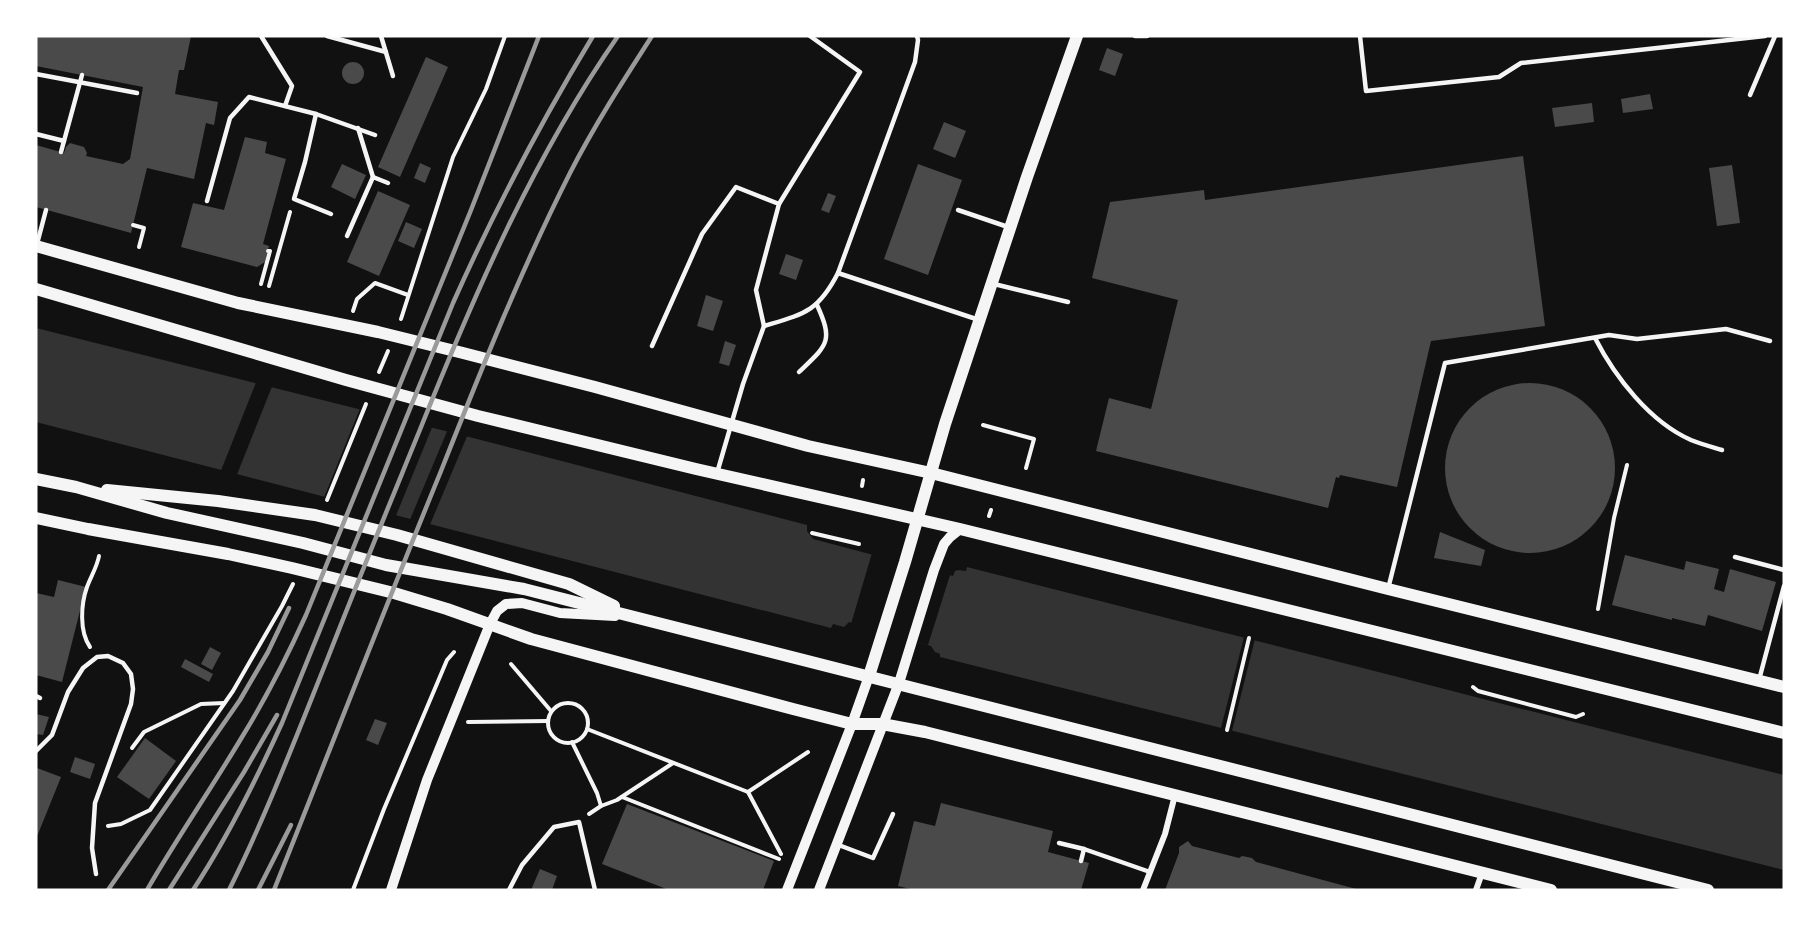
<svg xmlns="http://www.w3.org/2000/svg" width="1820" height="926" viewBox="0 0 1820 926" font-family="'DM Sans',sans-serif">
	<rect width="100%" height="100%" fill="#111"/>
	<path fill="#333" d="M36,328L477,439L807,525V531L813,539L953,576L955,571L958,570L966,571L967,567C1240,636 1511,707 1784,775V870L940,657V654L935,652L931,646L849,622L844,627L833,624L831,628L36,422Z"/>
	<g fill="#111">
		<polygon points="257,380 273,384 236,477 220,473"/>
		<polygon points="361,406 433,425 395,518 323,500"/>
		<polygon points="448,429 468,434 429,527 409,522"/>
		<polygon points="872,553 950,575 928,645 851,624"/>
		<polygon points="1244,637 1255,639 1232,731 1221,728"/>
	</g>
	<g fill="#4a4a4a">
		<polygon points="36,36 191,36 184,70 179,70 175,94 218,102 214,125 206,123 194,179 147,168 131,233 36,207 36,145 64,153 66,147 70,143 84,147 87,153 86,156 123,164 130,159 143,87 36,66"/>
		<polygon points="1107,48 1123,54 1115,76 1099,70"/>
		<polygon points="426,57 448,67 400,177 378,167"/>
		<circle cx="353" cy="73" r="11"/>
		<polygon points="1650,94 1653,109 1623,113 1621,99"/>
		<polygon points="1592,103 1594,122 1555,127 1552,108"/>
		<polygon points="944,122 966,131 955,158 933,149"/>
		<polygon points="245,137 267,142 265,153 286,159 263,244 269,246 265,262 257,267 181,247 193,203 224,210"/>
		<polygon points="1523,156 1545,326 1431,341 1397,487 1340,475 1339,478 1336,477 1328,508 1096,451 1109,398 1151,409 1178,300 1092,278 1110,202 1204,190 1205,200"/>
		<polygon points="420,163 431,168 425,183 414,178"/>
		<polygon points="342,164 366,175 355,199 331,187"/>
		<polygon points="918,164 962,180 928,275 884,259"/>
		<polygon points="1732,165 1740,223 1717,226 1709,168"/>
		<polygon points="378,191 410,205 379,276 347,262"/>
		<polygon points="828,193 836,196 829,213 821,210"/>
		<polygon points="406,222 422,229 414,248 398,241"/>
		<polygon points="786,254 803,260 796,280 779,274"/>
		<polygon points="706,295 723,301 713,331 697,326"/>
		<polygon points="725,341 736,345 729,366 719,363"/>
		<circle cx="1530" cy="468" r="85"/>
		<polygon points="1440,532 1485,550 1481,566 1434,558"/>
		<polygon points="1625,555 1684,570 1686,561 1719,569 1714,589 1724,592 1730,569 1776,582 1762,631 1708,615 1705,626 1672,618 1672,620 1612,605"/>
		<polygon points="58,580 86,587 62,682 36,675 36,593 54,597"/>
		<polygon points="210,647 221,653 212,670 201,664"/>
		<polygon points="185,659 213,674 209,682 181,667"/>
		<polygon points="36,714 49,717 43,735 36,734"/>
		<polygon points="375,719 387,723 378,745 366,740"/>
		<polygon points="145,738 176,761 149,799 117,777"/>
		<polygon points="75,757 95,764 90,779 70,772"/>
		<polygon points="37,768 61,777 36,839 36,770"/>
		<polygon points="941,803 1053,831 1048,852 1089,863 1081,890 915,890 898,886 914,821 935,826"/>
		<polygon points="627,804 774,861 763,890 669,890 602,864"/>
		<polygon points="1188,841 1192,846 1239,858 1242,856 1252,858 1256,862 1360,890 1165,890 1179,853 1179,847"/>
		<polygon points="540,869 557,876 552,890 531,890"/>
	</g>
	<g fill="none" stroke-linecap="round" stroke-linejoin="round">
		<g stroke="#f5f5f5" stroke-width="4">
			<polyline points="133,225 144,228 139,247"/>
			<polyline points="261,284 270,251 268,251"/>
			<polyline points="269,286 290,212"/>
			<polyline points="353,311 357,299 375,283 408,295"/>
			<polyline points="401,319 453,157 486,89 505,36"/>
			<polyline points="379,372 388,351"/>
			<polyline points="983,425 1034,439 1026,468"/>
			<polyline points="862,486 863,480"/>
			<polyline points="327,500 366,404"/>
			<polyline points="989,516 991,510"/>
			<polyline points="812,533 859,544"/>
			<polyline points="1598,609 1614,518 1627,465"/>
			<path d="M90,647C79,631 81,604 87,587C91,576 97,567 99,556"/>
			<polyline points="511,664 551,711"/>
			<polyline points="1473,687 1478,691 1576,717 1583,714"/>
			<circle cx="568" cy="723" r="20"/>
			<polyline points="468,722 548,721"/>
			<polyline points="587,729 748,792"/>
			<polyline points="1227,730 1249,638"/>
			<polyline points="572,742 597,793 601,806 617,800 673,763"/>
			<polyline points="132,748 144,732 201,704 224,703"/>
			<polyline points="622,797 779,859"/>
			<polyline points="589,814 601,806"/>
			<polyline points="108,826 121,824 150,810 233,691 282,606 293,584"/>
			<polyline points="781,854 748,792 808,752"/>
			<polyline points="353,890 384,809 447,660 454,652"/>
		</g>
		<g stroke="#f5f5f5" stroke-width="4.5">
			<polyline points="261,36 292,86 285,106"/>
			<polyline points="327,36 386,52"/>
			<polyline points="381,36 393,76"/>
			<polyline points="1135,36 1147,36"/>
			<polyline points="1360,36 1366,91 1499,77 1521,63 1765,36"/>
			<polyline points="36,74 137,93"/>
			<polyline points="1750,95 1775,36"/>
			<polyline points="316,114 305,162 294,199 331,214"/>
			<polyline points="358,128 373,177"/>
			<polyline points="36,134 64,141"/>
			<polyline points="61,152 82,75"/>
			<polyline points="207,201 230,118 249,97 316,114 375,135"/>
			<polyline points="958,210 1008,227"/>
			<polyline points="347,236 373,177 388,183"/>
			<polyline points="37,244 46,210"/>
			<polyline points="838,273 979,320"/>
			<polyline points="994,284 1068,302"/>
			<polyline points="764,326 756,290 779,204 860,72 810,36"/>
			<path d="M1595,338C1615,377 1650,422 1691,440C1701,444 1712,447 1722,450"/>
			<polyline points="652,346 702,234 736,187 779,204"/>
			<path d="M799,372C827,345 834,342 817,305"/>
			<path d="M717,473L743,384L764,326C804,314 818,312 838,273L915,62L918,40L917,36"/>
			<polyline points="1735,557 1784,570"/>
			<polyline points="1388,589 1445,363 1609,335 1637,339 1726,329 1770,341"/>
			<polyline points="1759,680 1784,586"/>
			<polyline points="36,696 40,698"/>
			<polyline points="36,751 52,735 68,692 83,668 97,657 108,656 123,663 131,674 133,689 131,704 95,803 92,848 96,874"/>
			<polyline points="1059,843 1084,849 1150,872"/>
			<polyline points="836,844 873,858 893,814"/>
			<polyline points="1081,861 1084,849"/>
			<polyline points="509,890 522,865 554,827 579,822 595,890"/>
		</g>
		<g stroke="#f5f5f5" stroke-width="6">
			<polyline points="1143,890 1165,834 1175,795"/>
			<polyline points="1476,890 1482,873"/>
		</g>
		<g stroke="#f5f5f5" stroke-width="10">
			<polyline points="391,890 427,780 490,624 497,611 506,604 522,603 560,613 615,616"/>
			<polyline points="787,890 852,724 869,676"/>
			<polyline points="819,890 899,683 934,570 944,544 950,537 960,529"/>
		</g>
		<g stroke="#f5f5f5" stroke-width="12">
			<polyline points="36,246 238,303 378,332 463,353 595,387 808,446 931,473 1388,589 1784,687"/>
			<polyline points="36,289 346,380 478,416 696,469 960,529 1784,733"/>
			<polyline points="36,479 76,487 167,513 303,543 386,565 524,589 1708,890"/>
			<polyline points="107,490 218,501 315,515 397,535 569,584 614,606"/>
			<polyline points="36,518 88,529 228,554 292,568 394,593 447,609 531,639 793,709 852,724 882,724 925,732 1551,890"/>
			<polyline points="869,676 905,562 945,424 1027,177 1077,36"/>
		</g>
		<g stroke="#9a9a9a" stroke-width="4.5">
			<polyline points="108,890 240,700 268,652 289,608"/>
			<path d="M147,890C177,838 211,789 242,737C266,698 287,657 306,615L471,210L539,36"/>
			<polyline points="169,890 244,772 277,715"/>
			<path d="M193,890C228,837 256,780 282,723L453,303C494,211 541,122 593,36"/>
			<path d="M229,890C266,816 296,737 327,660C357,583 388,508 419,432C474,295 533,158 618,36"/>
			<polyline points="258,890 291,825"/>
			<path d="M274,890C330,750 384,610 441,471C481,370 521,270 570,173C594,126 623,81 652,36"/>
		</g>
	</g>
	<rect width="1820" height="926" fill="none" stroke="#ffffff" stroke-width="75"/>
</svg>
